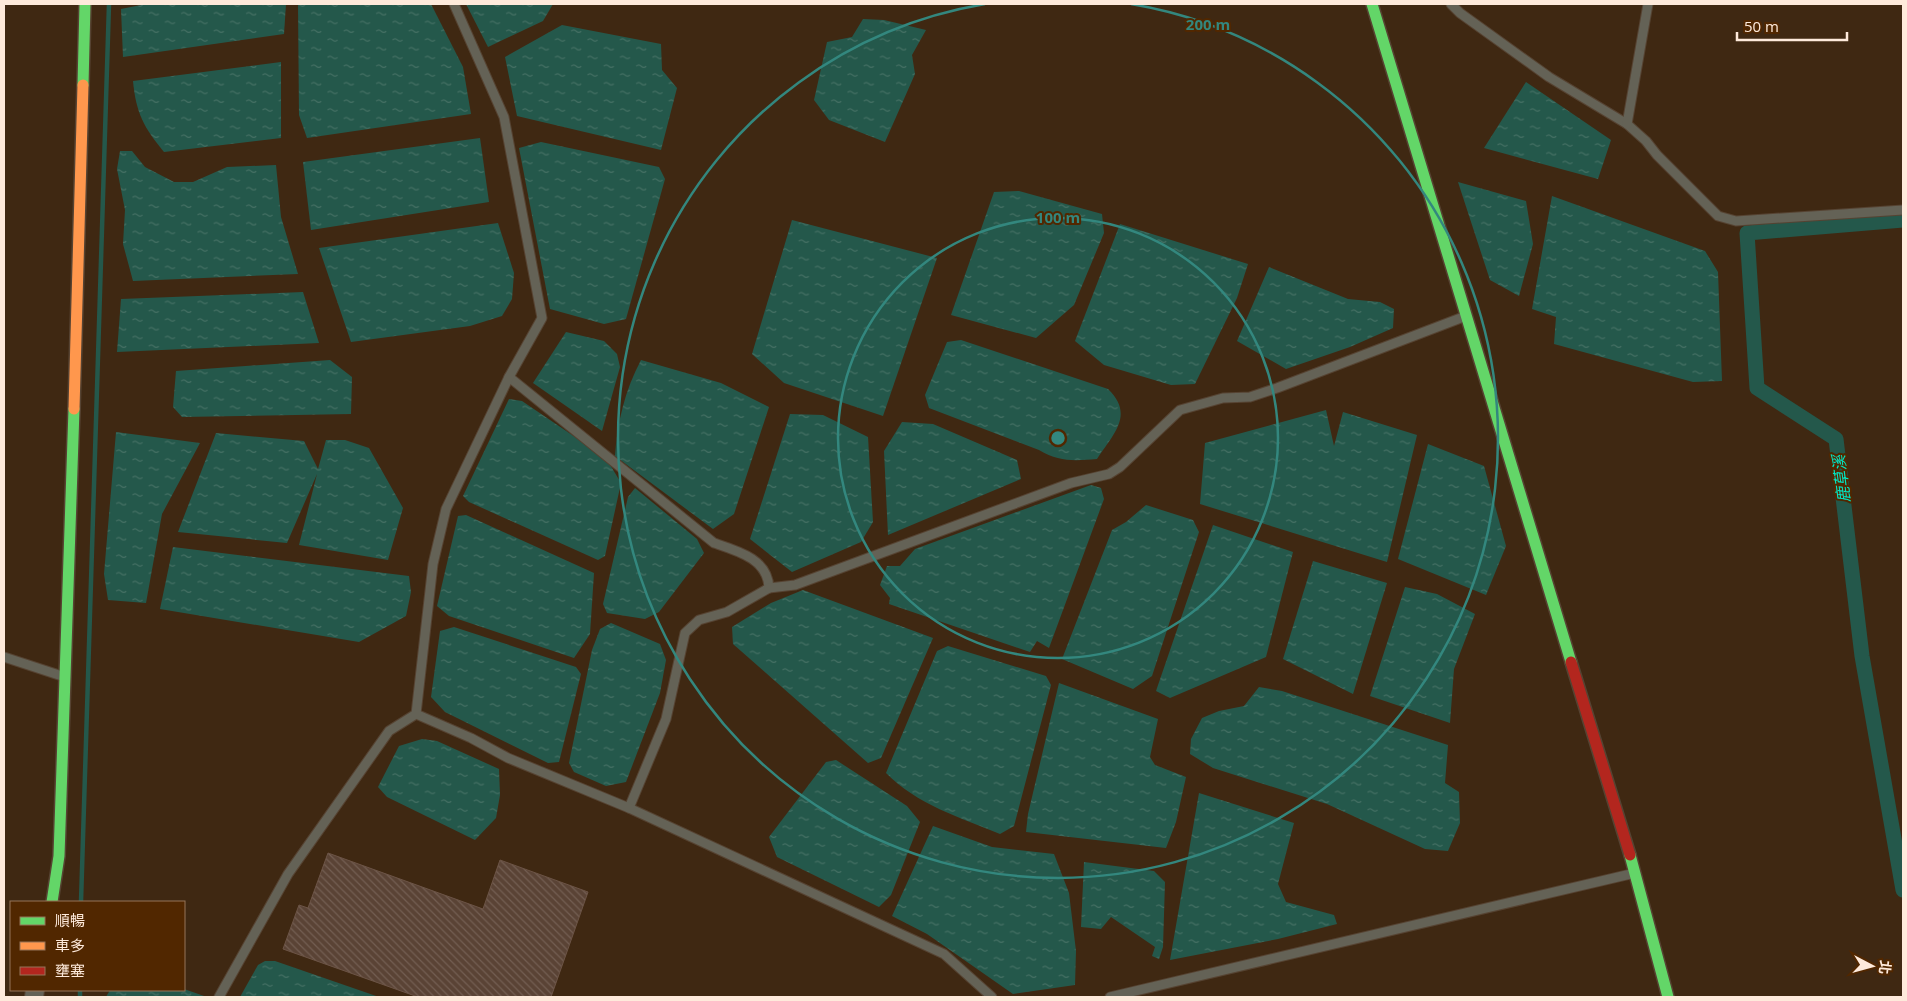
<svg xmlns="http://www.w3.org/2000/svg" width="1907" height="1001" viewBox="0 0 1907 1001" font-family="'Open Sans','Noto Sans TC',sans-serif">
	<defs>
		<pattern id="water-ripples" width="26" height="14" patternUnits="userSpaceOnUse" patternTransform="scale(1.25)"><rect width="26" height="14" fill="#24584b"/><path d="M2 4q2-2 4 0t4 0M15 11q2-2 4 0t4 0" fill="none" stroke="#457064"/></pattern>
		<pattern id="building-back-hatch" width="6" height="6" patternUnits="userSpaceOnUse" patternTransform="scale(1.25)"><rect width="6" height="6" fill="#5a4335"/><path d="M-1 5l2 2M0 0l6 6M5-1l2 2" fill="none" stroke="#735e52"/></pattern>
	</defs>
	<rect width="100%" height="100%" fill="#3f2812"/>
	<g fill="url(#water-ripples)">
		<polygon points="146,4 286,4 284,34 123,57 121,9"/>
		<polygon points="298,4 431,4 463,67 471,114 307,138 299,115"/>
		<polygon points="466,4 553,4 543,21 488,47"/>
		<polygon points="863,19 884,20 926,30 912,55 915,74 885,142 829,120 814,100 827,42 852,37"/>
		<polygon points="562,25 661,44 662,70 677,88 661,150 517,116 505,57"/>
		<path d="M281,62V138L164,152C144,128 136,113 133,81Z"/>
		<polygon points="1526,82 1611,140 1598,179 1484,148"/>
		<polygon points="480,138 489,202 311,230 303,162"/>
		<polygon points="541,142 659,167 665,179 626,319 604,324 550,309 519,148"/>
		<polygon points="120,151 132,151 145,167 174,182 193,182 227,167 276,165 281,217 298,274 133,281 123,244 125,210 117,169"/>
		<polygon points="1458,182 1526,201 1533,244 1519,296 1490,280"/>
		<polygon points="1019,191 1102,214 1104,233 1074,305 1036,338 951,315 994,192"/>
		<polygon points="1552,196 1705,251 1718,272 1722,381 1693,382 1554,344 1556,317 1532,309"/>
		<polygon points="792,220 937,258 883,416 784,383 752,354"/>
		<polygon points="498,223 514,273 512,299 502,316 470,326 351,342 319,248"/>
		<polygon points="1120,224 1248,264 1237,298 1195,384 1171,385 1104,365 1075,341"/>
		<polygon points="1269,267 1348,299 1380,302 1394,309 1393,328 1350,347 1286,369 1237,341"/>
		<polygon points="303,292 319,343 117,352 121,299"/>
		<polygon points="566,332 604,341 617,354 620,367 602,431 533,383"/>
		<path d="M961,340L1108,389C1135,415 1113,434 1097,459C1074,461 1059,462 1039,450L929,408L925,395L947,342Z"/>
		<polygon points="330,360 352,377 351,414 182,417 173,407 176,371"/>
		<path d="M641,360L721,383L769,407L734,514L713,529L615,456C617,423 625,390 641,360Z"/>
		<polygon points="509,399 522,401 606,458 621,483 605,556 598,560 469,502 463,496"/>
		<polygon points="1326,410 1334,446 1343,412 1417,435 1387,562 1200,504 1205,443"/>
		<polygon points="790,414 823,415 868,437 873,522 861,542 792,572 750,539"/>
		<polygon points="902,422 933,424 1017,460 1021,479 888,535 884,451"/>
		<polygon points="116,432 200,443 162,514 146,603 108,600 104,574"/>
		<polygon points="216,433 304,441 318,469 326,440 345,440 369,448 403,508 388,560 299,545 317,474 287,543 178,532"/>
		<polygon points="1428,444 1484,466 1506,546 1486,595 1398,559"/>
		<polygon points="1091,485 1101,488 1104,499 1049,648 1037,641 1030,652 889,604 890,598 880,585 887,566 900,566 915,549"/>
		<polygon points="635,488 697,539 704,553 659,612 645,619 607,613 603,604 628,497"/>
		<polygon points="1146,505 1193,520 1199,532 1152,676 1133,689 1062,659 1112,530 1126,522"/>
		<polygon points="466,515 594,573 590,634 574,658 449,616 437,606 458,516"/>
		<polygon points="1213,525 1293,552 1266,657 1170,698 1156,691"/>
		<polygon points="173,547 409,576 411,592 406,616 359,642 160,609"/>
		<polygon points="1313,561 1387,583 1353,694 1283,659"/>
		<polygon points="1405,587 1437,594 1475,614 1454,669 1450,723 1370,696"/>
		<polygon points="803,590 933,638 881,758 868,763 733,644 732,627 771,603"/>
		<polygon points="611,623 660,644 666,660 660,693 626,782 606,786 574,772 569,763 592,650 600,629"/>
		<polygon points="454,627 576,667 581,674 559,762 548,763 445,712 431,697 440,631"/>
		<path d="M948,646L1046,676L1051,685L1014,826L1000,834C961,818 916,804 886,773L937,651Z"/>
		<polygon points="1059,683 1158,719 1150,757 1155,765 1186,777 1176,822 1166,848 1026,832 1028,814"/>
		<polygon points="1259,687 1282,691 1448,745 1445,783 1459,792 1460,823 1448,851 1425,849 1327,804 1213,768 1190,754 1191,739 1202,718 1219,711 1244,706"/>
		<polygon points="422,739 437,741 499,769 500,795 496,818 475,840 387,797 378,787 399,746"/>
		<polygon points="836,760 907,806 920,822 891,895 879,907 777,857 769,837 826,762"/>
		<polygon points="1199,793 1294,823 1278,884 1286,902 1334,915 1337,924 1278,939 1170,960"/>
		<polygon points="933,826 992,847 1054,854 1069,893 1076,951 1075,985 1013,994 927,934 892,916"/>
		<polygon points="1084,862 1154,871 1165,882 1163,947 1159,959 1152,956 1155,947 1111,917 1101,929 1081,927"/>
		<polygon points="265,961 275,961 379,997 240,997 258,965"/>
		<polygon points="184,989 207,997 106,997 110,990"/>
	</g>
	<g fill="none" stroke-linecap="round" stroke-linejoin="round">
		<g stroke="#24584b" stroke-width="4.5">
			<polyline points="81,902 109,4"/>
			<polyline points="80,990 80,997"/>
		</g>
		<polyline stroke="#24584b" stroke-width="15" points="1903,220 1747,233 1757,388 1836,439 1862,656 1903,890"/>
	</g>
	<polygon fill="url(#building-back-hatch)" stroke="#6c5446" points="328,853 483,909 500,860 588,892 551,997 418,997 283,949 299,905 308,908"/>
	<g fill="none" stroke-linecap="round" stroke-linejoin="round">
		<g stroke="#564332" stroke-width="11">
			<g id="lane">
				<polyline points="1451,4 1460,13 1549,77 1627,124 1646,141 1657,155 1718,216 1736,221 1903,210"/>
				<polyline points="1627,124 1648,4"/>
				<path d="M509,377L714,543C738,551 768,559 769,588L727,612L699,620L685,633L666,719L629,808"/>
				<polyline points="769,588 795,585 1071,483 1109,474 1120,467 1180,410 1223,398 1250,397 1277,388 1466,316"/>
				<polyline points="4,657 65,677"/>
				<polyline points="416,714 471,738 508,758 629,808 944,954 992,997"/>
				<polyline points="219,997 288,874 389,731 416,714 433,564 446,509 509,377 542,318 504,117 454,4"/>
				<polyline points="1110,997 1635,873"/>
			</g>
		</g>
		<g stroke="#564332" stroke-width="20">
			<polyline id="street" points="34,997 35,990"/>
		</g>
		<g stroke="#564332" stroke-width="14">
			<g id="fast">
				<polyline points="1372,4 1571,662"/>
				<polyline points="83,85 85,4"/>
				<polyline points="1630,855 1668,997"/>
				<polyline points="52,902 59,856 74,409"/>
			</g>
		</g>
		<g stroke="#564332" stroke-width="14">
			<polyline id="slow" points="74,409 83,85"/>
		</g>
		<g stroke="#564332" stroke-width="14">
			<polyline id="jam" points="1571,662 1630,855"/>
		</g>
		<use href="#lane" stroke="#646256" stroke-width="9"/>
		<use href="#street" stroke="#646256" stroke-width="18"/>
		<use href="#fast" stroke="#63d668" stroke-width="11"/>
		<use href="#slow" stroke="#ff974d" stroke-width="11"/>
		<use href="#jam" stroke="#b3261e" stroke-width="11"/>
	</g>
	<g fill="none" stroke="#33877e" stroke-width="2.5">
		<circle cx="1058" cy="438" r="220"/>
		<path d="M1131 4A440 440 0 1 1 985 4"/>
	</g>
	<g text-anchor="middle" dominant-baseline="central" stroke-width="4" stroke-linejoin="round" paint-order="stroke">
		<g font-size="16" font-style="italic" fill="#00e8c7" stroke="#512700">
			<text transform="translate(1841 479) rotate(-97)">鹿草溪</text>
		</g>
	</g>
	<circle cx="1058" cy="438" r="8" fill="#33877e" stroke="#512700" stroke-width="2.5"/>
	<g font-size="15" text-anchor="middle" font-weight="bold" fill="#33877e" stroke="#512700" stroke-width="4" stroke-linejoin="round" paint-order="stroke">
		<text x="1208" y="30">200 m</text>
		<text x="1058" y="223">100 m</text>
	</g>
	<rect width="1907" height="1001" fill="none" stroke="#feeadb" stroke-width="10"/>
	<rect x="10" y="901" width="175" height="90" fill="#512700" stroke="#967558"/>
	<rect x="20" y="917" width="25" height="8" fill="#63d668" stroke="#967558"/>
	<text x="55" y="926" font-size="15" fill="#feeadb">順暢</text>
	<rect x="20" y="942" width="25" height="8" fill="#ff974d" stroke="#967558"/>
	<text x="55" y="951" font-size="15" fill="#feeadb">車多</text>
	<rect x="20" y="967" width="25" height="8" fill="#b3261e" stroke="#967558"/>
	<text x="55" y="976" font-size="15" fill="#feeadb">壅塞</text>
	<g transform="translate(1872 966) rotate(96)" stroke="#512700" stroke-width="4" paint-order="stroke">
	<path d="M0-4L9 19L0 12L-9 19Z" fill="#feeadb"/>
	<text y="-8" font-size="14" font-weight="bold" text-anchor="middle" fill="#feeadb">北</text>
	</g>
	<path d="M1737 32v8h110v-8" fill="none" stroke="#feeadb" stroke-width="2.5"/>
	<text x="1744" y="32" font-size="15" fill="#feeadb" stroke="#512700" stroke-width="4" paint-order="stroke">50 m</text>
</svg>
